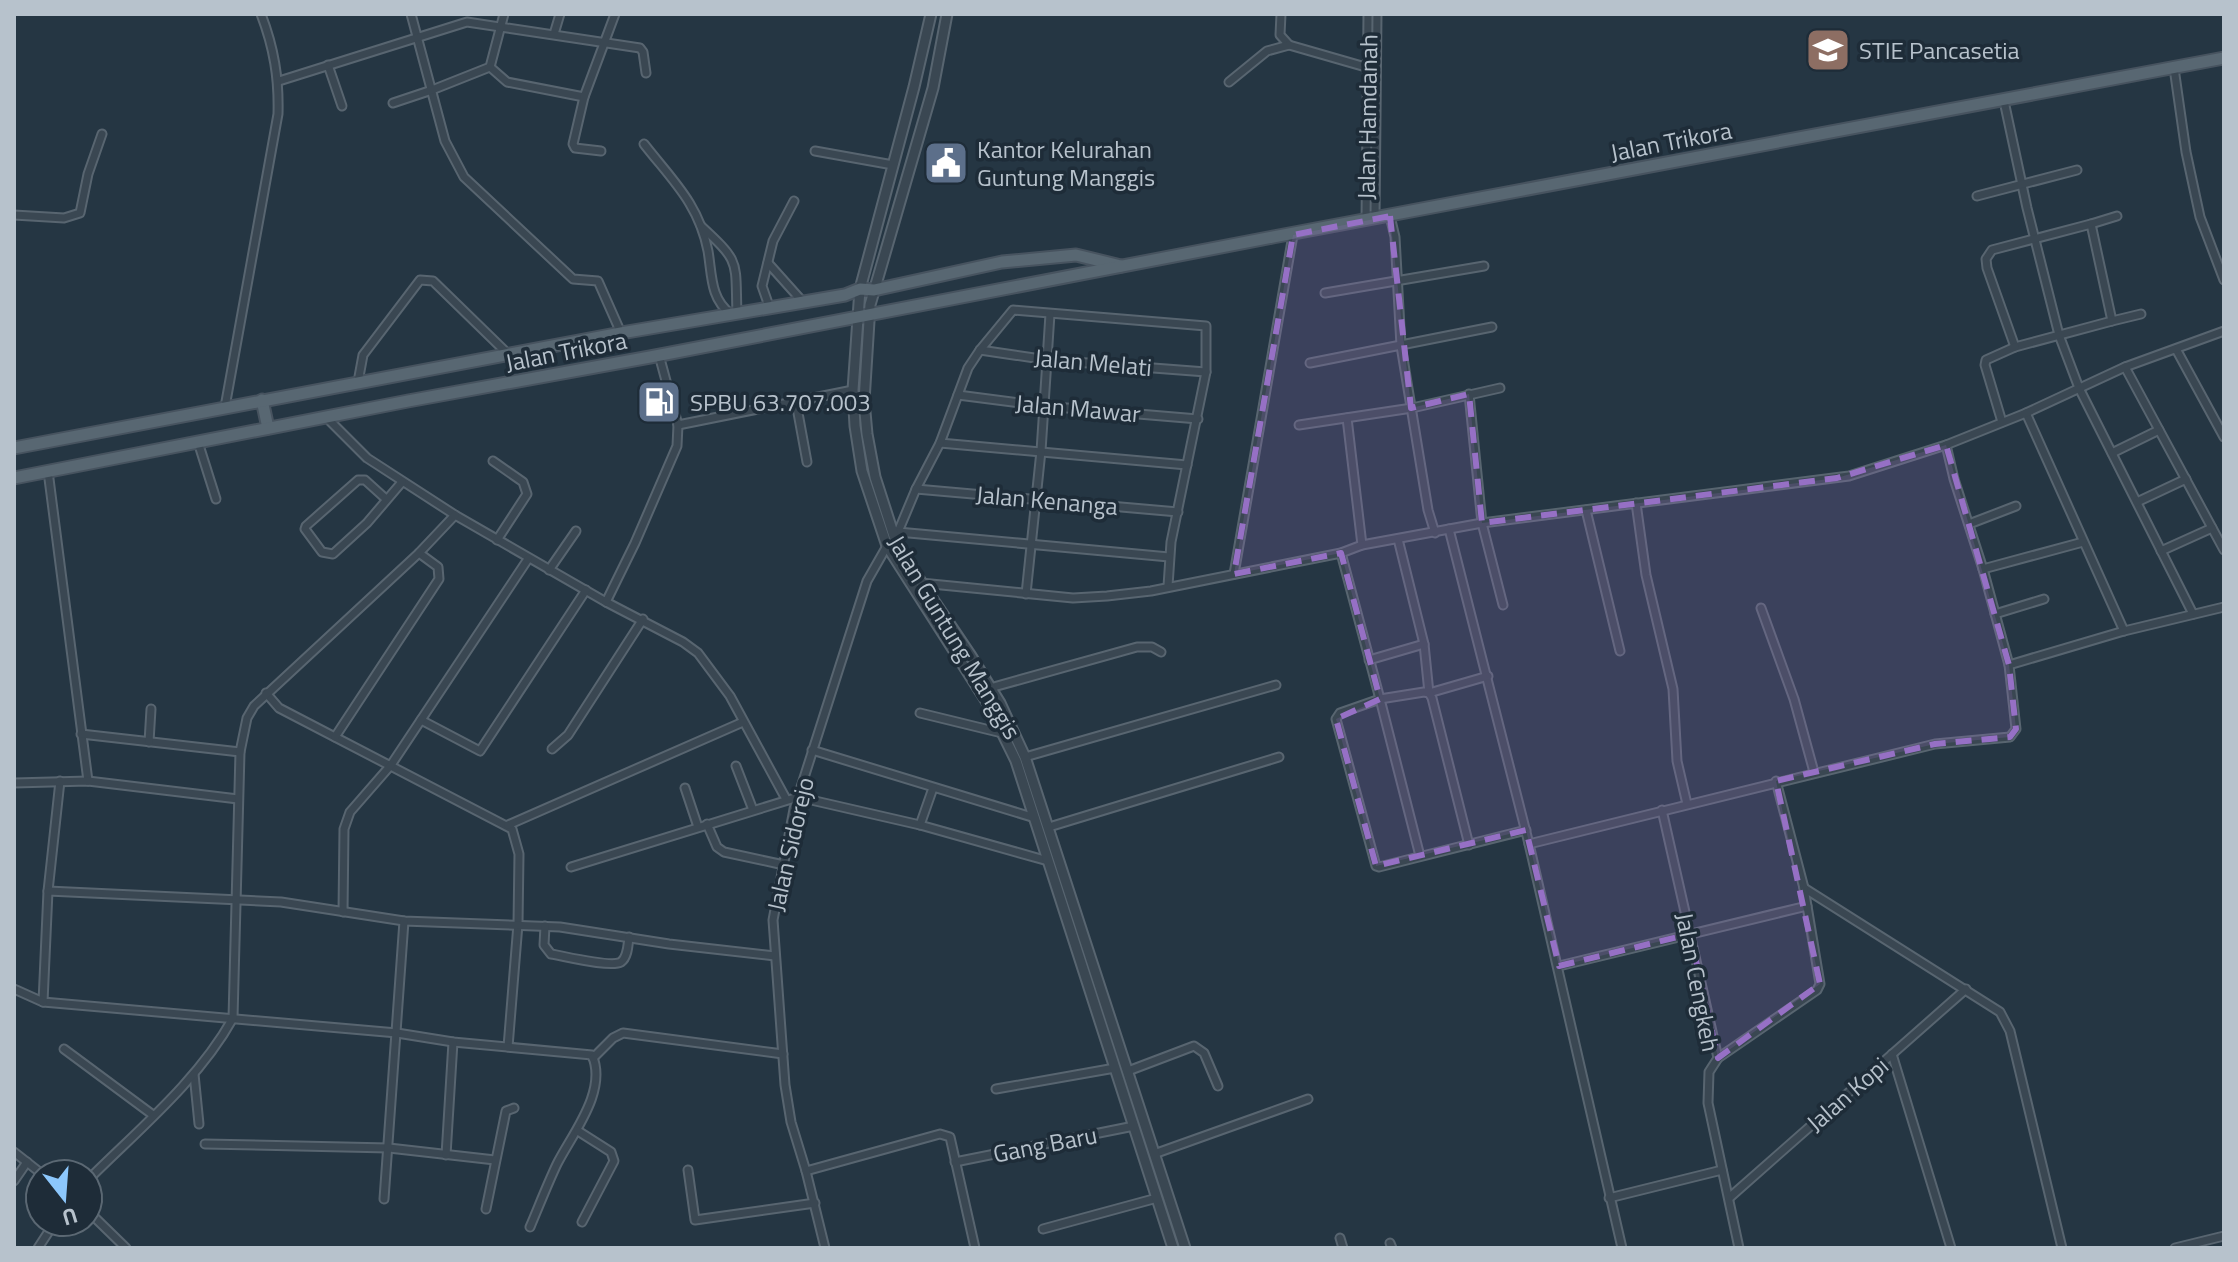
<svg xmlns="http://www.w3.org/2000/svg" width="2238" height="1262" viewBox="0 0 2238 1262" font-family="'Titillium Web',sans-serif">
	<rect width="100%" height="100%" fill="#253643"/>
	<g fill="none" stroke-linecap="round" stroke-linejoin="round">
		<g stroke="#586570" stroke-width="11">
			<g id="minor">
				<polyline points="411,14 445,141 464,177 573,279 598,281 621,333"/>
				<polyline points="1281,14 1280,35 1289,45"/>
				<polyline points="554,34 560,14"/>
				<polyline points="328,65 342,106"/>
				<polyline points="490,67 507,82 584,97"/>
				<polyline points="2174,68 2186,152 2200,217 2224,280"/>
				<polyline points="279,81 467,22 640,48 643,52 646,73"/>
				<polyline points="1229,82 1267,51 1289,45 1369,68"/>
				<polyline points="2004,101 2027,208 2059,335 2079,388 2193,614"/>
				<polyline points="393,103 432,90 490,67 504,14"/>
				<path d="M644,144C672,180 699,204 708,251C712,274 710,299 731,314"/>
				<polyline points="601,151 575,148 573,144 584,97 615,14"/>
				<polyline points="815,151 893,165"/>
				<polyline points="1977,196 2077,170"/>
				<polyline points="14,215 64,218 80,213 88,174 102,134"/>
				<polyline points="1390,216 1395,237 1401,346 1428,510 1435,533"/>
				<polyline points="1375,217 1377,14"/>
				<polyline points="1366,220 1368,14"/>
				<polygon points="2091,224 2112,321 2015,347 1987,268 1986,259 1992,250"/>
				<polyline points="2091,224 2117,216"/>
				<path d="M701,226C741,263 735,260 737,313"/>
				<polyline points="768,263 802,301"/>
				<polyline points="1325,293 1484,266"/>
				<polyline points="769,306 762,286 773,241 794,201"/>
				<polyline points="2112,321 2141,314"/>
				<polyline points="2176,349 2224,437"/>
				<polyline points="980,350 1048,360 1206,372"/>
				<polyline points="1310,363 1492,327"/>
				<polyline points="2125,367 2224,550"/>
				<polyline points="358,382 363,355 420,280 433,281 509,355"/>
				<polyline points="1469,394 1482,523 1503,605"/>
				<polyline points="958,395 1043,406 1198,419"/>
				<polyline points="796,402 807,462"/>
				<path d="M225,407L278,114C279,78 274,48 261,14"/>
				<polyline points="2026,413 2124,631"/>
				<polyline points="326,417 367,458 455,515 606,602 683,642 698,653 730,696 786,799"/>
				<polyline points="1347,418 1362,545"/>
				<polyline points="2002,422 1985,365 1986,360 2015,347"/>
				<polyline points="678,425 853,390"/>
				<polyline points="1299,425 1412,408 1500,388"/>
				<polyline points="198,442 216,499"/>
				<polyline points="940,443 1187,465"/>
				<polyline points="2112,453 2159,430"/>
				<polyline points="493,461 523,482 527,494 497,540"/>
				<polyline points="48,471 88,781"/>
				<polyline points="916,489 1178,512"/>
				<polyline points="386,499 365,480 358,480 306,526 305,529 322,552 333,554 367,523 402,482"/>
				<polyline points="2137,502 2186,479"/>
				<polyline points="1636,503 1646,575 1673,689 1677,761 1687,804"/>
				<polyline points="1586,510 1620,651"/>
				<polyline points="1969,524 2016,506"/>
				<polyline points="1449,529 1529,844 1935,744 2010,737 2016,729 2009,665 1983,569 1954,479 1946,445"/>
				<polyline points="898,532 916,489 940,443 968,368 980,350 1013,310 1206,326 1206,372 1171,542 1168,586"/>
				<polyline points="895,534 898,532 1169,557"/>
				<polyline points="1398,539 1424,644 1429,693 1488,676"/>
				<polyline points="2161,551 2212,528"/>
				<polyline points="1341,553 1380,699 1424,692 1429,693 1432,698 1469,845"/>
				<polyline points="1983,569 2083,542"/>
				<polyline points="549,570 576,531"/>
				<polyline points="1234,574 1293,235"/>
				<polyline points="921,583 1073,598 1107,596 1151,591 1341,553 1362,545 1482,523 1849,476 1946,445 2026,413 2125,367 2224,331"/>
				<polyline points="1026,594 1041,451 1050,314"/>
				<polyline points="606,602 635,543 677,446 678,425 659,355"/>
				<polyline points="1761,608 1794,699 1814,772"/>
				<polyline points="1995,614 2044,599"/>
				<polyline points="1369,660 1424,644"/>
				<polyline points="2009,665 2124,631 2224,607"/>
				<polyline points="990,688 1137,647 1152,647 1161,652"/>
				<polyline points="266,693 279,708 512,829 519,854 518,924 508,1047"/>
				<polyline points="920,713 1002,733"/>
				<polyline points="421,720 480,751 586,590"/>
				<polyline points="81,734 240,752"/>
				<polyline points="335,737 439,579 438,567 419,553"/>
				<polyline points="149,742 151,709"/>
				<polyline points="552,749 568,735 643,619"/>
				<polyline points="812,750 1035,818"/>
				<polyline points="1025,757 1276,685"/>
				<polyline points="736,766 753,810"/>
				<path d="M60,781L48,891L43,1002L397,1033L453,1042L592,1055C608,1091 572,1134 557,1164C547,1185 539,1206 530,1227"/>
				<polyline points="14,783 88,781 238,799"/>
				<polyline points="685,788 698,827"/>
				<polyline points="1662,810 1718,1058"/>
				<polyline points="707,824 717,847 724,852 784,865"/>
				<polyline points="508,825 743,722"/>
				<polyline points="920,825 933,788"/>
				<polyline points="1049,827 1279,757"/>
				<polyline points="1529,844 1622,1248"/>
				<polyline points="1420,856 1380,699 1340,713 1336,719 1376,866 1379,867 1526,830"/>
				<polyline points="571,867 798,797 920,825 1048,861"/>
				<polyline points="1804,888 2000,1012 2010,1031 2062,1248"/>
				<polyline points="48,891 281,902 404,921 560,927 669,944 775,956"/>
				<polyline points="343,912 344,829 350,812 391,765 528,559"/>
				<path d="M545,926L544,945L551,954C564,956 611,968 621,962C628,957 628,944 629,937"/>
				<polyline points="1559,966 1807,906"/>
				<polyline points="14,989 43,1002"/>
				<polyline points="64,1049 153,1115"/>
				<polyline points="1892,1054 1951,1248"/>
				<polyline points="593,1058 613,1038 623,1033 783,1054"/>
				<polyline points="1128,1071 1194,1046 1204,1053 1218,1086"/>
				<polyline points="194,1074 199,1124"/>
				<polyline points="996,1089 1115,1068"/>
				<polyline points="578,1131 611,1152 614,1161 582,1222"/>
				<polyline points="205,1144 389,1148 495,1160"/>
				<polyline points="14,1152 42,1174"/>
				<polyline points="1154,1154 1308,1099"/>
				<polyline points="446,1155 453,1042"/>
				<polyline points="955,1162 1134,1126"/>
				<polyline points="688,1170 695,1220 815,1203"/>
				<polyline points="806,1171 940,1134 950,1137 975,1248"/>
				<path d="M88,1180C138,1130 198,1081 233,1018L240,752L247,718L254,706L419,553L455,515"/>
				<polyline points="14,1181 27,1162"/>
				<polyline points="1609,1198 1722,1170"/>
				<polyline points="1729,1198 1966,989"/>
				<polyline points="384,1199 404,921"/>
				<polyline points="486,1209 506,1111 514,1108"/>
				<polyline points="88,1211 126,1248"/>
				<polyline points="1043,1229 1157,1198"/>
				<polyline points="1340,1238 1343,1248"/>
				<polyline points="1390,1243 1392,1248"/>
				<polyline points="38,1248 55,1222"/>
				<polyline points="825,1248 806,1171 791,1122 785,1085 773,920 794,809 867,581 887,546"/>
				<polyline points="1739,1248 1708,1103 1709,1072 1718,1058 1817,990 1820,984 1804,888 1776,781"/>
				<polyline points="2175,1248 2224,1236"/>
			</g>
		</g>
		<g stroke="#586570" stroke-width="13">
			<g id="tertiary">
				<polyline points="931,14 914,87 860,289 853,390 855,426 862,471 887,546 988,704 1016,761 1173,1248"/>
				<polyline points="947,14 933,88 870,305 864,401 867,434 875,477 894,536 905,558 971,656 1000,703 1025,757 1185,1248"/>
			</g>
		</g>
		<g stroke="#47535f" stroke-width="15">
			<g id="primary">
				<polyline points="262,400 268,428"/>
				<polyline points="14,448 621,333 845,295 860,289 874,290 1002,262 1076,255 1121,266"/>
				<polyline points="14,478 408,401 650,357 1273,237 2224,58"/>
			</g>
		</g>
		<use href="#minor" stroke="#3a4752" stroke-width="7"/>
		<use href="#tertiary" stroke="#3a4752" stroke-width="9"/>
		<use href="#primary" stroke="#586772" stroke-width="11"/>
	</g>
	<path fill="#9670c5" fill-opacity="0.2" stroke="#9670c5" stroke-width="6" stroke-dasharray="16 10" stroke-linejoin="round" d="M1390,216L1411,408L1469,394L1482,523L1837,478L1946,445L2009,665L2016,729L2010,737L1935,744L1776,781L1820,984L1718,1058L1690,934L1559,966L1526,830L1376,866L1336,719L1380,699L1341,553L1234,574L1293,235Z"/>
	<defs>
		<g id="university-square" transform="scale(2.3)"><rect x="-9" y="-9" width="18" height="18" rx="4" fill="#8d6e63" stroke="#1e2c38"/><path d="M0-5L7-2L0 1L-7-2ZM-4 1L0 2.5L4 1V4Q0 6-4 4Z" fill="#fff"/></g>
		<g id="civic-square" transform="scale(2.3)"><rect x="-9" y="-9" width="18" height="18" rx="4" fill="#5c6f8a" stroke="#1e2c38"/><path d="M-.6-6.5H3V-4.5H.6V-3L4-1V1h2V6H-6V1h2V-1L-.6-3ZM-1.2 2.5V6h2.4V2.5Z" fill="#fff"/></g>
		<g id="fuel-square" transform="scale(2.3)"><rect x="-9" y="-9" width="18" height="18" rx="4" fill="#5c6f8a" stroke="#1e2c38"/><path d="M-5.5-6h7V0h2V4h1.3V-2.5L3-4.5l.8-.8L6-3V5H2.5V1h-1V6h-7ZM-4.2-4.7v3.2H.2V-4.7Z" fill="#fff"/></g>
	</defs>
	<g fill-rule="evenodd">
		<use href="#university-square" x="1828" y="50"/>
		<use href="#civic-square" x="946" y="163"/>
		<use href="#fuel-square" x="659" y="402"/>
	</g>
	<g text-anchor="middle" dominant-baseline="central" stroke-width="7" stroke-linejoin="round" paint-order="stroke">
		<g font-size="24" fill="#b7c2cc" stroke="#1e2c38" text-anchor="start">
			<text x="1859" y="50">STIE Pancasetia</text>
			<text x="977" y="149">Kantor Kelurahan<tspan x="977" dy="28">Guntung Manggis</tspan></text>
			<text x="690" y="402">SPBU 63.707.003</text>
		</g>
		<g font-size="24" fill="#b7c2cc" stroke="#1e2c38">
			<text transform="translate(1367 117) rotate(-89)">Jalan Hamdanah</text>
			<text transform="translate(1671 141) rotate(-11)">Jalan Trikora</text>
			<text transform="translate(566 351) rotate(-11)">Jalan Trikora</text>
			<text transform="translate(1093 362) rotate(5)">Jalan Melati</text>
			<text transform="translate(1078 408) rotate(5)">Jalan Mawar</text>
			<text transform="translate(1047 500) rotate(5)">Jalan Kenanga</text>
			<text transform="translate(955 637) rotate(59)">Jalan Guntung Manggis</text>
			<text transform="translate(790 844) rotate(-77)">Jalan Sidorejo</text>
			<text transform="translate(1698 982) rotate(79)">Jalan Cengkeh</text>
			<text transform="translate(1847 1094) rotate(-41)">Jalan Kopi</text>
			<text transform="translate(1045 1144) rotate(-11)">Gang Baru</text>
		</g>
	</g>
	<rect width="2238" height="1262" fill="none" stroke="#b7c2cc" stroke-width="32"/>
	<g transform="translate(64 1198) rotate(163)"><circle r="38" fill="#1e2c38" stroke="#5b6873" stroke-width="2"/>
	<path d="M0-6L14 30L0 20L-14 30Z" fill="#8cc7fc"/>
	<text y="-12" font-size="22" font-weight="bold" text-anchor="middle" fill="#b7c2cc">U</text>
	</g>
</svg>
